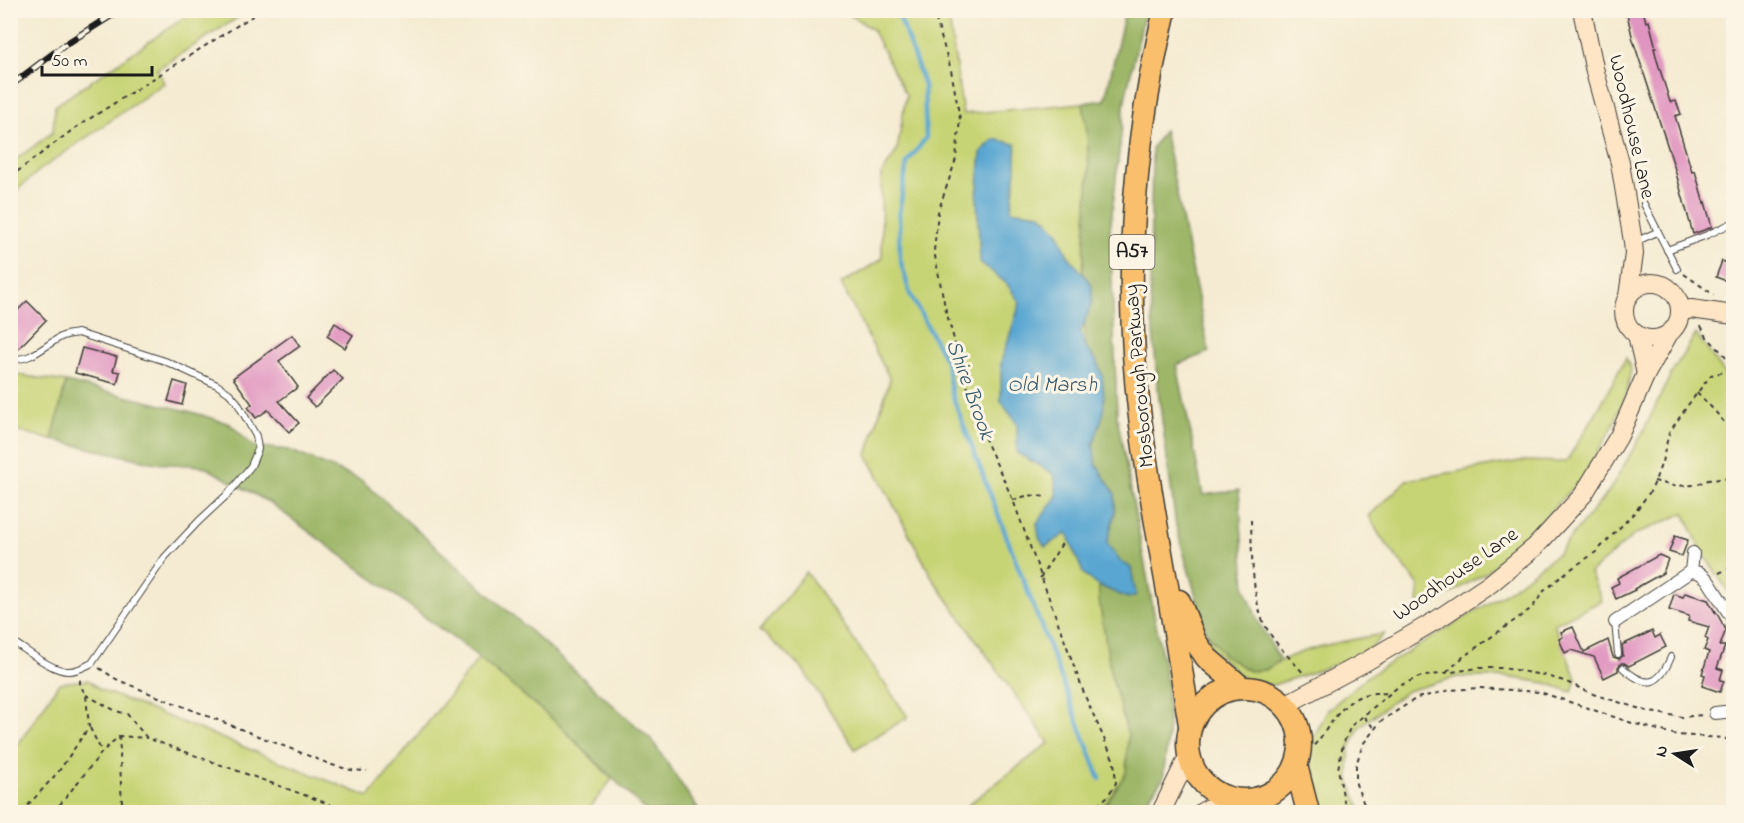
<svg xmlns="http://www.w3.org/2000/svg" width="1744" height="823" viewBox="0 0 1744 823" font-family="'Indie Flower',sans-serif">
	<rect width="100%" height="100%" fill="#fcf5e5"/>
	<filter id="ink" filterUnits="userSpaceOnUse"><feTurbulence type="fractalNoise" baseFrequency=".0167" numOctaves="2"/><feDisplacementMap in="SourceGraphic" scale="12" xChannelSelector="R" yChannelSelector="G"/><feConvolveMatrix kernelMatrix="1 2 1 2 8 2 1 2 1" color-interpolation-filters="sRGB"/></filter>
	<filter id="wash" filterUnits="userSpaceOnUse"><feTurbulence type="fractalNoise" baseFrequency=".008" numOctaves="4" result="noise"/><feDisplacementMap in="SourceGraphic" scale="24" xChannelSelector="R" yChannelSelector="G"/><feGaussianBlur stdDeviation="1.35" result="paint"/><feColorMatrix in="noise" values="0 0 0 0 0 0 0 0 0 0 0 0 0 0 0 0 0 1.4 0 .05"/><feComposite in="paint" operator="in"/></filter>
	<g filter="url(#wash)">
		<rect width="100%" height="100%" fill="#f5ebd2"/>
		<g fill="#c7d476" stroke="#727849" stroke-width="1.5">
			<polygon points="194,11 248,11 157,69 164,83 40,170 11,195 11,163 53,132 55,106"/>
			<polygon points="844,11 948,11 963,114 1125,99 1110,230 1117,417 1167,683 1168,735 1163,778 1138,812 975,812 969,804 1049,743 933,579 867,455 890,379 841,284 882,259 881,175 897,151 906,95 872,29"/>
			<polygon points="1696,334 1728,378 1733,387 1733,598 1703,554 1684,513 1634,535 1590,573 1602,601 1554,624 1576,678 1572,692 1546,683 1506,677 1457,677 1407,691 1360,726 1349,749 1349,781 1362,812 1323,812 1310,769 1310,744 1328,710 1368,676 1504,594 1558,553 1609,491 1640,438 1673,370"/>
			<polygon points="1626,358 1631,369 1627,392 1612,428 1581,480 1532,530 1487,572 1418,613 1419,585 1380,536 1369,516 1407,480 1521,461 1566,462 1596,413"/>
			<polygon points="10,374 66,382 52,440 26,433 11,431"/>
			<polygon points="806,572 908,717 855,749 802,668 760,630"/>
			<path d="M1206,631L1224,655L1265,670C1300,647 1343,641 1384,634L1372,647L1347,661L1273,685L1246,681L1212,649Z"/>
			<polygon points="479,658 558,724 612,779 587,812 11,812 11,755 59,683 88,680 101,690 369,797"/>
		</g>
		<g fill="#9db667" stroke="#5c6942" stroke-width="1.5">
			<polygon points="1125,11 1145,11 1125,99 1110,230 1117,417 1167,683 1168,735 1163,778 1138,812 1092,812 1107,802 1126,773 1128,735 1111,675 1099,600 1097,497 1082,286 1089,172 1087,133 1083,103 1105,100"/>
			<polygon points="1164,130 1209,352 1177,365 1203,495 1239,490 1245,587 1258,621 1280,660 1265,670 1249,671 1224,655 1206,631 1176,526 1158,390 1150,294 1152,148"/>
			<polygon points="66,382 192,412 230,424 253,446 289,450 361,480 651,739 700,812 647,812 558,724 472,652 270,503 203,466 156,463 52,440"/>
		</g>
		<polygon fill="#58a6d1" stroke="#3a6176" stroke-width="1.5" points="994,139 1016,144 1016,171 1011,210 1041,214 1058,231 1067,254 1092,285 1092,302 1081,332 1085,347 1096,360 1102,374 1104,398 1103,415 1093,445 1096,464 1115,494 1115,512 1107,543 1119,560 1131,568 1136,595 1128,598 1095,584 1083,573 1067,533 1045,547 1039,538 1037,523 1057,496 1054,474 1017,453 1017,424 1001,401 1001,362 1020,303 1007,284 980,262 977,197 981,152"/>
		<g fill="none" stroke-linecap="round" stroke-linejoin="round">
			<polyline stroke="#58a6d1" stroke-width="4.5" points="892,10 900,18 924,85 926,138 907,163 899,213 900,259 910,294 946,361 952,395 1100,779"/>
		</g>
		<g id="blocks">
			<g fill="#e094c0">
				<polygon points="1626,10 1643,10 1646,22 1649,21 1656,48 1654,48 1657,60 1670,102 1676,101 1681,114 1675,116 1692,172 1695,171 1704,203 1705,202 1712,227 1707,229 1693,234 1674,166 1633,40"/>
				<polygon points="1722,261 1734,265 1734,284 1716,277"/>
				<polygon points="27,301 46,320 17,350 10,343 10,318"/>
				<polygon points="335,323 353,335 345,348 327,336"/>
				<polygon points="292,335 300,346 279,361 298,387 279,401 299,423 289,432 268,410 256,418 248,407 252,404 233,378"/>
				<polygon points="82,348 117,357 113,371 120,372 117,384 75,373"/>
				<polygon points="333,370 343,379 315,407 306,398"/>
				<polygon points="174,381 187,385 182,405 168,401"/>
				<polygon points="1675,536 1688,540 1682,556 1669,552"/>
				<polygon points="1659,555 1668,559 1663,573 1634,589 1635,590 1616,599 1611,587 1619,583 1617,578"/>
				<polygon points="1685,593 1708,600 1715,612 1715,610 1727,632 1725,632 1720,646 1725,646 1717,668 1723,670 1720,680 1724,681 1720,692 1702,686 1705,675 1702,674 1709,652 1704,650 1708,640 1705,638 1709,627 1688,621 1689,616 1669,610 1674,594 1683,597"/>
				<polygon points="1573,627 1584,652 1608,640 1613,657 1619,659 1623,656 1622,645 1652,631 1655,638 1660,635 1666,647 1629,666 1624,663 1621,663 1618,667 1618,671 1604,678 1594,657 1571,650 1565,653 1559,639 1563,637 1561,632"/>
			</g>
		</g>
	</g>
	<g filter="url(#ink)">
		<use href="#blocks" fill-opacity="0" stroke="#3d3b37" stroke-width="1.5"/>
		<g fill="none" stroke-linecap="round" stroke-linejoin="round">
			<g stroke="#3d3b37" stroke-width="8">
				<g id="lane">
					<polyline points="1644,204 1677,269"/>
					<polyline points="1637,241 1657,232"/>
					<polyline points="1667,250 1707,235 1734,222"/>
					<path d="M10,357C28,365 47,343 63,336C68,334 73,334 78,333L165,361L217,385L229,393L237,402L256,436L258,449L251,466L229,493L199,521L165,557L92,663C84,667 78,671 69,671C53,672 25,649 10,640"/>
					<polyline points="1615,622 1618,654"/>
					<path d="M1623,668C1647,689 1659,686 1671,657"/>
				</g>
			</g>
			<g stroke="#3d3b37" stroke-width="14">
				<g id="street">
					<polyline points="1691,571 1693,553"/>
					<polyline points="1615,622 1691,571 1700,573 1707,579 1734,621"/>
					<polyline points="1715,713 1734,711"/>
				</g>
			</g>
			<g stroke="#3d3b37" stroke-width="20">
				<g id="secondary">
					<polyline points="1582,10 1595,72 1620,163 1633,242 1634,254 1628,296"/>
					<circle cx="1652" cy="311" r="28"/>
					<polyline points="1680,312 1691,309 1734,315"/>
					<polyline points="1637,335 1646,374"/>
					<polyline points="1285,705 1367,661 1438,619 1490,584 1535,547 1583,495 1619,436 1646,374 1668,335"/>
					<polyline points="1161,812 1188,757"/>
					<polyline points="1202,812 1228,798"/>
				</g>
			</g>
			<g stroke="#3d3b37" stroke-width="25">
				<g id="highway">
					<path d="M1165,10C1139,117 1128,225 1133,334C1136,411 1150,488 1163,564C1173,617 1181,671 1190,725"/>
					<polyline points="1179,601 1195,641 1207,658 1241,687"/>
					<circle cx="1244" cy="744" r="56"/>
					<polyline points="1296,765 1308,812"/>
				</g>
			</g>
			<g stroke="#3d3b37" stroke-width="2" stroke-dasharray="4.5 4.5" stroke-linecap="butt">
				<polyline points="933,10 951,70 960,119 956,159 938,212 934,251 945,307 965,379 986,441 1013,500 1085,696 1114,761 1116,783 1107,797 1088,812"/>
				<polyline points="10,18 16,10"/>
				<polyline points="10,177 75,128 262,10"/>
				<polyline points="1684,274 1714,295"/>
				<polyline points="1701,326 1707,337 1734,365"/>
				<path d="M1697,392C1712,409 1729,422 1734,445"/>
				<polyline points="1734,474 1731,521 1734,537"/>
				<polyline points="1654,481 1674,486 1695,485 1708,480 1733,478"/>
				<polyline points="1013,500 1029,495 1047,497"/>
				<path d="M1251,520C1252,552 1251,601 1267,629C1277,646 1292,660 1305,675"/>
				<polyline points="1719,573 1728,569 1734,559"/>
				<polyline points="1040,578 1063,542"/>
				<polyline points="99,668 116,679 154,695 332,765 351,770 367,771"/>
				<polyline points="1447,672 1463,657 1532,608 1544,591 1568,571 1596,552 1635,512 1652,489 1662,462 1669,433 1688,405 1711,375 1734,370"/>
				<polyline points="86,695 116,711 127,714 147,738 329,804 333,812"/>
				<polyline points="1364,717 1374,728"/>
				<polyline points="90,728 102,752"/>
				<path d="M119,736C121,762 120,787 123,812"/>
				<path d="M1308,752C1328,733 1338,701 1367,694C1374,692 1383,694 1390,693"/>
				<polyline points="22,812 59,771 89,727 86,695 80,685 80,679"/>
				<polyline points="54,812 102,752 119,736 147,738"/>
				<polyline points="350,812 368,807 386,812"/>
				<polyline points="1346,812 1338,769 1343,744 1351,726 1399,686 1419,677 1478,668 1503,668 1543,675 1564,681 1593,694 1650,712 1682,717 1703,715"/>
				<polyline points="1367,812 1356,784 1356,765 1363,744 1381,721 1417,698 1451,690 1479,688 1540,692 1632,723 1677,735 1724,738 1731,742 1734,771"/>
			</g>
			<use href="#lane" stroke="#fff" stroke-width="6"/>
			<use href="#street" stroke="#fff" stroke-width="12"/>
			<use href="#secondary" stroke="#fde5c5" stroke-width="18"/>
			<use href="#highway" stroke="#f9bf6d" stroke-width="22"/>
			<g stroke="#1c1c1c" stroke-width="7">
				<polyline id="rail" points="10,86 66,44 120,10"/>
			</g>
			<use href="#rail" stroke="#fcf5e5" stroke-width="4.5" stroke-dasharray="14" stroke-linecap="butt"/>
		</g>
	</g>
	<g text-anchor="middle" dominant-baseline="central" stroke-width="6" stroke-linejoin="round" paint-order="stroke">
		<rect fill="#fcf5e5" stroke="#5f5d58" stroke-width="1.5" x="1109.5" y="235" width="45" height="34" rx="4.5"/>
		<g font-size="20" font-weight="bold" fill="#1c1c1c">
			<text x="1132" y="252">A57</text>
		</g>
		<g font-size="21" fill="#1c1c1c" stroke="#fcf5e5">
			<text transform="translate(1631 127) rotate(77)">Woodhouse Lane</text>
			<text transform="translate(1140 376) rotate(-95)">Mosborough Parkway</text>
			<text transform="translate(1456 575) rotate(-35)">Woodhouse Lane</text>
		</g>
		<g font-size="22" font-style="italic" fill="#375a6d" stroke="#fcf5e5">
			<text x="1052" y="386">Old Marsh</text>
			<text transform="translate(969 390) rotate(70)">Shire Brook</text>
		</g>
	</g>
	<rect width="1744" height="823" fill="none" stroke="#fcf5e5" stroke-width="36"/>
	<g transform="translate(1675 754) rotate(282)" stroke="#fcf5e5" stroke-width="4.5" paint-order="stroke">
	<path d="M0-4.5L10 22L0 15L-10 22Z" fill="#1c1c1c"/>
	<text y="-9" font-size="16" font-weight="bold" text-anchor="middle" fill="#1c1c1c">N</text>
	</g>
	<path d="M42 66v9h110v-9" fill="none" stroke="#1c1c1c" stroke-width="3"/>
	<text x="51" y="66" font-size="18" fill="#1c1c1c" stroke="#fcf5e5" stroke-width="4.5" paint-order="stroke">50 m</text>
</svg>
